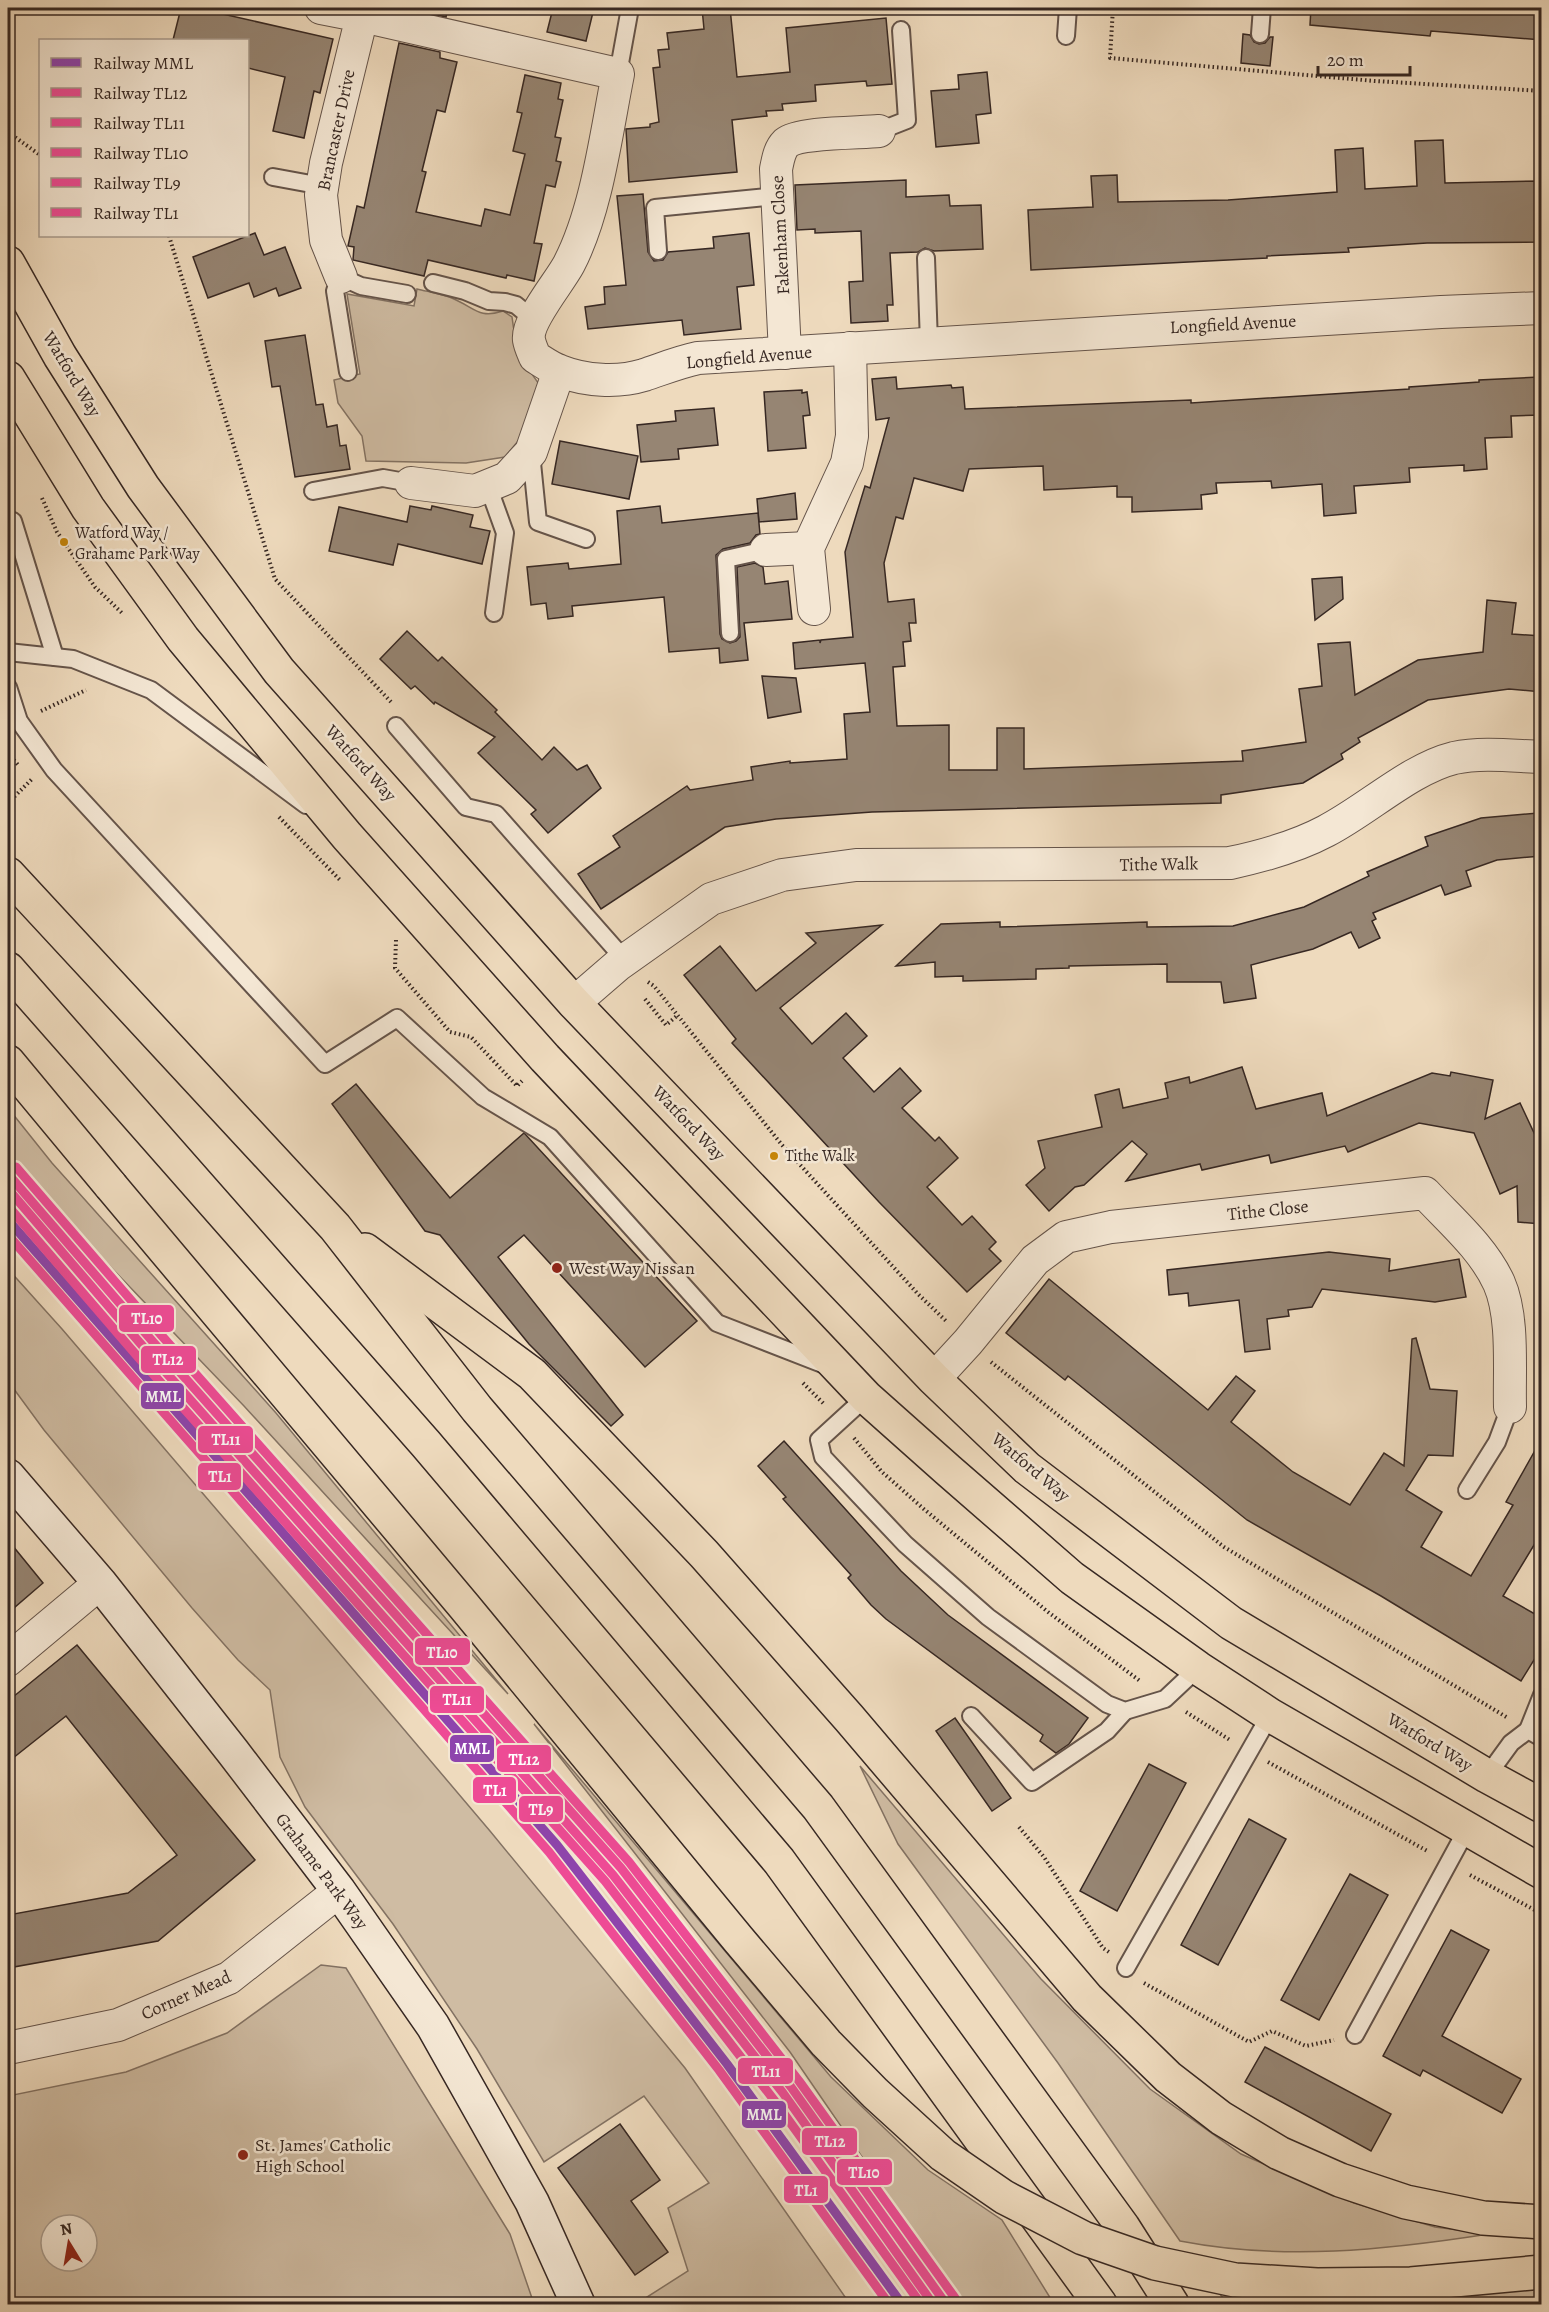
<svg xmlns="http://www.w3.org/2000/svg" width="1549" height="2312" viewBox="0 0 1549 2312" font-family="Alegreya,serif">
	<rect width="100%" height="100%" fill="#eedabd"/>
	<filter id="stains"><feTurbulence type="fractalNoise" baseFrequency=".00333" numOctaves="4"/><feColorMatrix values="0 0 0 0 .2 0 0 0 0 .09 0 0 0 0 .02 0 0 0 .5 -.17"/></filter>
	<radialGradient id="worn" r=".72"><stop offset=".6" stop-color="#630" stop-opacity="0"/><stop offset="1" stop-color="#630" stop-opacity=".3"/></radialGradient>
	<g fill="#cfbca3" stroke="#837263" stroke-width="1.5" fill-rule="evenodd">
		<path d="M417,289C429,292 443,294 454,299C475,308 479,319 503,311L512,317C515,344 523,363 539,384L527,430L505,457L466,463L366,461L362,436L338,403L334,380L360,374L347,294L414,306Z"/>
		<polygon points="8,1108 52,1163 276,1413 508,1694 244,1406 8,1160"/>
		<polygon points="8,1269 62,1329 318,1628 490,1831 685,2068 850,2304 636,2304 688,2271 668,2208 709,2183 644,2096 544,2162 477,2049 393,1924 305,1807 280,1757 270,1690 238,1660 192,1608 44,1430 8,1381"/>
		<polygon points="534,1724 831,2077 928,2170 1002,2220 1054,2304 963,2304 790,2052"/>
		<path d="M860,1766L1041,1979L1150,2089L1241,2154L1354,2203L1435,2227L1489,2234C1386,2250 1283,2261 1180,2241L1058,2063L898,1844Z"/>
		<path d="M321,1965L346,1968L510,2234L534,2304H8V2096L126,2072L227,2033ZM51,2225H87V2261H51Z"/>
		<polygon points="1541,2287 1542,2304 1228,2304 1219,2293 1337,2304"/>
	</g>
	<g fill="#968573" stroke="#372823" stroke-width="1.5">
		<polygon points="181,8 196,8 333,39 320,93 314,91 304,138 273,131 285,77 248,68 248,40 173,40"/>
		<polygon points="407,8 448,8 446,17"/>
		<polygon points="553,8 594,8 586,41 547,32"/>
		<polygon points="702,8 730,8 737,77 790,72 786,28 886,18 892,84 867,86 866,81 815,85 816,101 782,104 783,110 766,111 767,116 732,120 737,172 629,182 626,129 650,127 650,124 659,122 653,68 660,67 658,50 669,49 667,33 704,29"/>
		<polygon points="1311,8 1542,8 1542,40 1431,31 1430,36 1310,25"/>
		<polygon points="1243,34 1250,35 1254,42 1259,44 1265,43 1270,37 1273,37 1270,66 1241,63"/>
		<polygon points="399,43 440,52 440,58 457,62 445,112 437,110 422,171 426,172 416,212 481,226 485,209 510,215 525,154 513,151 522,113 517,112 525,75 561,83 558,99 563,100 555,137 561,138 556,161 561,162 555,187 546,185 534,243 542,244 534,281 507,275 506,278 428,260 424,276 353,260 354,247 348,246 357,206 364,208"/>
		<polygon points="987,72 991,113 976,115 979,143 936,147 931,91 959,89 958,75"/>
		<polygon points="1443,140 1445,183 1542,181 1542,242 1427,243 1348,248 1349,252 1267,256 1267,258 1031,270 1028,210 1093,207 1091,176 1117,175 1118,202 1228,200 1337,192 1335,150 1363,148 1365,189 1417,186 1415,141"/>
		<polygon points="906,180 906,197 949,195 950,206 981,205 983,249 934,251 925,248 918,252 890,253 893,305 887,305 888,321 851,323 849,282 863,281 861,231 815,233 815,229 797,230 795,185"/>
		<polygon points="643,194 648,252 654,261 663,260 668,252 714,248 713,237 749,233 754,285 737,287 741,329 684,335 682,320 588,329 585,307 605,304 604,287 626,285 617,196"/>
		<polygon points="255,233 264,255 285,247 301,288 279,296 276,288 254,297 249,283 208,298 193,257"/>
		<polygon points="305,335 316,405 323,404 327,427 337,425 340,446 346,445 350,469 295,477 280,386 272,387 265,341"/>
		<polygon points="896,377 897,389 951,385 952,388 963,387 965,409 1191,400 1191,403 1409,389 1409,387 1479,382 1479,380 1539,377 1541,415 1511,416 1512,437 1485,438 1487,469 1464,471 1464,465 1409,468 1410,482 1354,486 1356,513 1324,516 1322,484 1272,488 1271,481 1216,483 1217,493 1201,495 1202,509 1132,512 1132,497 1117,497 1117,486 1044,490 1043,466 969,469 963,491 914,478 903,519 896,517 884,563 888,602 914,599 916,623 909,623 911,641 903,642 905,666 893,667 897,726 949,725 949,770 997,770 997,728 1024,728 1024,769 1243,761 1242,751 1306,742 1299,689 1322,686 1318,644 1350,642 1355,695 1418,660 1483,652 1487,600 1516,603 1512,634 1542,636 1542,692 1509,689 1428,700 1358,738 1360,742 1341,754 1343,759 1303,783 1221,795 1221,803 872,812 776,819 725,827 601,909 578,874 620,847 613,836 687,786 690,790 753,780 751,767 790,761 790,763 847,759 844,714 870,712 865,663 795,669 793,643 820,640 820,643 821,640 853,637 845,552 865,486 870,488 889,418 876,420 872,379"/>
		<polygon points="802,390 802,393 807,392 810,415 803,416 806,448 768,451 764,392"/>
		<polygon points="714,408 718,445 678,449 679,459 641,462 637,425 676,421 675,411"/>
		<polygon points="560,441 638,456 629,499 552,484"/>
		<polygon points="795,493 797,519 759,522 757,499"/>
		<polygon points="410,506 431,510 432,506 473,515 470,527 490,531 482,564 398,544 393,565 329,551 339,507 407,522"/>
		<polygon points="660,506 662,523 758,513 760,534 756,535 750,543 723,549 716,555 720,634 722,639 730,643 736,641 740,637 737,567 755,563 763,567 765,584 788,581 792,619 744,623 748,660 720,663 719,648 669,652 664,597 572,606 573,616 548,619 546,603 531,605 527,567 568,563 569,569 621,564 617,511"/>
		<polygon points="1342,577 1343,599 1315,620 1312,579"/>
		<polygon points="407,631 438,661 442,657 497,710 495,712 542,760 554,747 577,770 587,765 601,788 548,833 531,814 536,810 478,753 495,737 435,702 434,704 415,686 411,689 380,659"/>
		<polygon points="762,676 796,678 801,712 768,718"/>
		<polygon points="1538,813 1541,856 1497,860 1466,871 1471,886 1445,895 1441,885 1373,913 1376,919 1372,921 1380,938 1359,948 1351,932 1313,949 1251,965 1256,998 1224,1003 1221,982 1167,982 1167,964 1069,966 1069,968 1036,969 1036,979 963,981 963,976 935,977 935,962 896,966 941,924 1000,922 1000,927 1147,922 1147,927 1233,926 1304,907 1369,876 1367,872 1428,846 1425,837 1481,818"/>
		<polygon points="882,925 780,1008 812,1044 846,1013 867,1036 843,1058 874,1092 900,1068 921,1091 902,1108 935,1141 939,1137 958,1158 927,1187 962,1225 972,1216 996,1242 989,1249 1001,1261 967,1292 879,1202 732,1043 736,1039 684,975 720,946 756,991 816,943 806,933"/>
		<polygon points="1242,1067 1256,1109 1322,1093 1327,1116 1432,1073 1450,1076 1451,1072 1493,1080 1485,1119 1520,1103 1542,1150 1542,1224 1518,1222 1517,1186 1500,1194 1474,1133 1419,1123 1348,1152 1345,1146 1271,1163 1269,1155 1202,1170 1200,1164 1126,1181 1147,1154 1132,1141 1084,1185 1075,1187 1049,1211 1026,1185 1045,1168 1038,1141 1102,1127 1095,1095 1119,1089 1123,1108 1168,1098 1165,1083 1189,1077 1190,1083"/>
		<polygon points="356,1084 450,1198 524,1133 526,1135 697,1321 645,1367 524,1235 498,1257 623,1415 611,1426 529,1344 440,1235 425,1231 332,1104"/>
		<polygon points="1329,1252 1390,1259 1389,1271 1459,1259 1466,1297 1435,1302 1322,1289 1312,1307 1288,1310 1289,1316 1267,1319 1270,1349 1245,1352 1239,1300 1189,1306 1188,1293 1169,1295 1167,1270"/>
		<polygon points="1049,1279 1208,1410 1236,1376 1255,1391 1231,1422 1293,1472 1350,1505 1384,1453 1404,1466 1412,1339 1416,1338 1430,1389 1457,1391 1453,1456 1428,1455 1406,1490 1442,1512 1421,1547 1471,1576 1513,1505 1506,1502 1542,1438 1542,1532 1503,1596 1542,1618 1542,1647 1521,1681 1381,1596 1247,1520 1068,1376 1065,1380 1006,1333"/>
		<polygon points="784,1441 901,1571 948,1615 1088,1718 1069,1744 1056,1753 1040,1741 1043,1735 886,1619 871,1605 848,1578 851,1575 783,1499 786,1497 758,1466"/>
		<polygon points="8,1540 43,1583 8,1613"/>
		<polygon points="77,1645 255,1860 158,1941 8,1968 8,1915 128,1893 177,1855 66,1716 8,1762 8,1701"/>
		<polygon points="955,1718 1011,1798 992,1811 936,1731"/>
		<polygon points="1149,1764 1186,1783 1117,1911 1080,1891"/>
		<polygon points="1249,1819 1286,1839 1218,1965 1181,1945"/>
		<polygon points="1350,1874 1388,1895 1319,2020 1281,2000"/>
		<polygon points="1451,1930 1489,1950 1442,2036 1521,2079 1502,2113 1423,2070 1420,2076 1383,2056"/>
		<polygon points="1265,2047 1391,2114 1371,2151 1245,2082"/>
		<polygon points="620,2124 660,2180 631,2201 668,2252 635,2275 558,2168"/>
	</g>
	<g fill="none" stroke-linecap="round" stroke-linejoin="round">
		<g stroke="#65544a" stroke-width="20">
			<g id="lane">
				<polyline points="1260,34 1262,8"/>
				<polyline points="1066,36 1068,8"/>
				<polyline points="618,74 630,8"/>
				<polyline points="879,131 907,120 901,30"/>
				<polyline points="273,177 322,186"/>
				<polyline points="658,251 655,208 777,196"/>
				<polyline points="926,258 929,343"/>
				<polyline points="433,283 465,291 489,301 505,302 516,305 533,319"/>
				<polyline points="348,372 335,291 341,277 361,286 407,294"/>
				<polyline points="531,453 538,522 586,539"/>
				<polyline points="488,486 505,533 494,613"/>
				<polyline points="313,491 383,478 411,483"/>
				<polyline points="13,521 55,657"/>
				<polyline points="730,633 726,559 766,550"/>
				<polyline points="8,652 73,659 151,690 306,805"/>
				<polyline points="8,687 19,721 54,770 325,1064 397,1018 483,1097 550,1137 717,1323 825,1365"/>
				<polyline points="396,726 466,807 496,814 625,960"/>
				<polyline points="866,1397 819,1440 823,1457 905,1544 988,1617 1107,1704 1125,1711 1165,1699 1198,1668"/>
				<polyline points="1467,1490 1497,1442 1510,1407"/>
				<polyline points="971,1716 1032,1782 1107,1731 1125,1711"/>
				<polyline points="1528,1730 1542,1695"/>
				<polyline points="1487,1776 1511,1743 1528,1730 1542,1738"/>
				<polyline points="1126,1968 1270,1715"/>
				<polyline points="1355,2035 1467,1829"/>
			</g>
		</g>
		<g stroke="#65544a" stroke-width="34">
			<g id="street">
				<polyline points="321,8 362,16 326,163 321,195 326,240 341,277"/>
				<path d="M364,8L362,16L618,74C606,134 597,210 569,264C559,283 526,321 529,340C530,346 533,352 535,357C543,362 551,368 560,371C585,381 618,383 644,375C662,369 679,362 698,358L1441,312L1542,308"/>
				<path d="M785,353L776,169C778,160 779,150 786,143C799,132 860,133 879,131"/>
				<polyline points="411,483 475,491 507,478 531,452 559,371"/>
				<polyline points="766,550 808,548"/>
				<polyline points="814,609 808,548 847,463 852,436 850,348"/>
				<path d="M574,1003L618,965L711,899L782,875L856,865L1230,863C1263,856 1296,847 1326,831C1367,810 1410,769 1454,758C1482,752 1513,756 1542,757"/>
				<path d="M934,1379L968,1342L1035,1260L1066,1237L1111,1227L1425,1193C1451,1221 1483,1248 1499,1283C1514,1317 1509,1370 1510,1407"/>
				<polyline points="8,1660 100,1583"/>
				<polyline points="8,2048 118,2025 229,1978 339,1891"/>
			</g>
		</g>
		<g stroke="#372823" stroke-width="36">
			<polyline id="secondary" points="8,1476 100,1583 233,1752 339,1891 433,2026 532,2202 578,2304"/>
		</g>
		<g stroke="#372823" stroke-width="36">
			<g id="highway">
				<polyline points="8,263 60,356 143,487 279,671 574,1003 934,1379 1027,1468 1231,1623 1487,1776 1542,1806"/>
				<polyline points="8,378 88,508 183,639 347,836 545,1058 866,1397 948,1470 1072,1578 1198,1668 1270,1715 1542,1872"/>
				<polyline points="8,874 335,1227 477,1409 818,1807 1123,2227 1172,2304"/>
				<polyline points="8,969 426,1444 779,1861 1100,2304"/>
				<polyline points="8,1062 111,1186"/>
				<polyline points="365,1250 532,1374 704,1554 849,1718 1087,1998 1168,2077 1221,2118 1279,2153 1340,2180 1406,2202 1483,2218 1542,2222"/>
			</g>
		</g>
		<g stroke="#372823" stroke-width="4" stroke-dasharray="1.5 3" stroke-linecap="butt">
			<polyline points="1113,8 1110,58 1375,81 1542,91"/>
			<polyline points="8,132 40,155"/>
			<polyline points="169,236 275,579 392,703"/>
			<polyline points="42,498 57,532 95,587 123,614"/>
			<polyline points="41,711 86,690"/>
			<polyline points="8,753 18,765"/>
			<polyline points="8,803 32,779"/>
			<polyline points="279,817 340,880"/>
			<polyline points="396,940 395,968 450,1032 471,1037 517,1086 522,1081"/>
			<polyline points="648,982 654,986 782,1145 918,1294 946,1321"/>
			<polyline points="645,999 666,1025 678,1015"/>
			<polyline points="991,1362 1224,1547 1508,1718"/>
			<polyline points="803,1383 825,1405"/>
			<polyline points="854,1438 882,1472 925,1510 1048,1612 1140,1681"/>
			<polyline points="1186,1712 1230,1740"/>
			<polyline points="1268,1762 1429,1852"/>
			<polyline points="1019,1827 1044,1857 1103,1948 1109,1952"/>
			<polyline points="1470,1875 1542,1914"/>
			<polyline points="1144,1983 1249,2042 1272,2031 1306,2046 1334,2040"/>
		</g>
		<use href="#lane" stroke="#f4e7d4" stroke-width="16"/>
		<use href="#street" stroke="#f4e7d4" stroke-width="32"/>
		<use href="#secondary" stroke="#f4e7d4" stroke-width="33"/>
		<use href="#highway" stroke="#eedabd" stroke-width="33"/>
		<g stroke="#372823" stroke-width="36" stroke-linecap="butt">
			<polyline id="highway-bridge" points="111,1186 464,1606 738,1939 826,2043 875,2093 943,2155 1004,2197 1083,2238 1155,2263 1235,2280 1317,2285 1411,2284 1542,2272"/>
		</g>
		<use href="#highway-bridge" stroke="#eedabd" stroke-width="33"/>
		<g stroke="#f4e7d4" stroke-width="14">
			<polyline id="rail-1" points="8,1220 557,1845 727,2064 902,2304"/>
		</g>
		<g stroke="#f4e7d4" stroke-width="14">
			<polyline id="rail-2" points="8,1174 154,1343 621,1868 791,2087 946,2304"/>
		</g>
		<g stroke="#f4e7d4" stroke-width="14">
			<polyline id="rail-3" points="8,1189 146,1350 613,1875 783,2093 933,2304"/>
		</g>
		<g stroke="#f4e7d4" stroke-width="14">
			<polyline id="rail-4" points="16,1167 162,1336 629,1862 799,2081 955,2298"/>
		</g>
		<g stroke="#f4e7d4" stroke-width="14">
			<polyline id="rail-5" points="8,1206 138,1357 605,1881 774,2100 921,2304"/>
		</g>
		<g stroke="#f4e7d4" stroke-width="14">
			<polyline id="rail-6" points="8,1235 549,1852 719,2070 889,2304"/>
		</g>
		<use href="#rail-1" stroke="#8e44ad" stroke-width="9"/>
		<use href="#rail-2" stroke="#ee4b95" stroke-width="9"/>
		<use href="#rail-3" stroke="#ee4b95" stroke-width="9"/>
		<use href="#rail-4" stroke="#ee4b95" stroke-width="9"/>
		<use href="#rail-5" stroke="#ee4b95" stroke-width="9"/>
		<use href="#rail-6" stroke="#ee4b95" stroke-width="9"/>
	</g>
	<g fill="#c78609" stroke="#f4e7d4" stroke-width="2">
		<circle cx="64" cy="542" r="5"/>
		<circle cx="774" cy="1156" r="5"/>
	</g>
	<g fill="#8f2418" stroke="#f4e7d4" stroke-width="2">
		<circle cx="557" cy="1268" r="6"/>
		<circle cx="243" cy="2155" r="6"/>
	</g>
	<g text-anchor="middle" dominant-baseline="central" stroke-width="5" stroke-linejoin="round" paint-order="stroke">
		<g font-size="16" fill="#372823" stroke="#f4e7d4" text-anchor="start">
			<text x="75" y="533">Watford Way /<tspan x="75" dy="21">Grahame Park Way</tspan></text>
			<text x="785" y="1156">Tithe Walk</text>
		</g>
		<g font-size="18" fill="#372823" stroke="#f4e7d4">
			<text transform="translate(336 130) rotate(-78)">Brancaster Drive</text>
			<text transform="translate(780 235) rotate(-93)">Fakenham Close</text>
			<text transform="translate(1233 324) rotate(-3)">Longfield Avenue</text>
			<text transform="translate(749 357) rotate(-5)">Longfield Avenue</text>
			<text transform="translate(72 374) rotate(59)">Watford Way</text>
			<text transform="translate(361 763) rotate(48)">Watford Way</text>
			<text transform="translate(1159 864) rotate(-1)">Tithe Walk</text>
			<text transform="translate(689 1123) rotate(46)">Watford Way</text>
			<text transform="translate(1268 1210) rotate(-6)">Tithe Close</text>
			<text transform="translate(1031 1467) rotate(40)">Watford Way</text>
			<text transform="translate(1430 1742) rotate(31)">Watford Way</text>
			<text transform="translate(322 1871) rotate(53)">Grahame Park Way</text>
			<text transform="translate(186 1995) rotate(-24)">Corner Mead</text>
		</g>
		<g font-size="18" fill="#372823" stroke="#f4e7d4" text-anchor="start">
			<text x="569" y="1268">West Way Nissan</text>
			<text x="255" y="2145">St. James' Catholic<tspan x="255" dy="21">High School</tspan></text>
		</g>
	</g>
	<g stroke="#f4e7d4" stroke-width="2">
		<rect x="118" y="1304" width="57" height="29" rx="6" fill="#ee4b95"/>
		<rect x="140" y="1345" width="57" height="29" rx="6" fill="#ee4b95"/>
		<rect x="140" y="1382" width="45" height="28" rx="6" fill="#8e44ad"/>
		<rect x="197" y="1425" width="57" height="29" rx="6" fill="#ee4b95"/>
		<rect x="197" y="1462" width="45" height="29" rx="6" fill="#ee4b95"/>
		<rect x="414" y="1637" width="57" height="29" rx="6" fill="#ee4b95"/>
		<rect x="429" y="1685" width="56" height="29" rx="6" fill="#ee4b95"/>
		<rect x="449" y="1734" width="46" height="29" rx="6" fill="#8e44ad"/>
		<rect x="496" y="1744" width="56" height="29" rx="6" fill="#ee4b95"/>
		<rect x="472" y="1776" width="45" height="28" rx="6" fill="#ee4b95"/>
		<rect x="518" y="1795" width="46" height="28" rx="6" fill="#ee4b95"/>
		<rect x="737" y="2057" width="57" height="28" rx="6" fill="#ee4b95"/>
		<rect x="741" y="2100" width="46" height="29" rx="6" fill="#8e44ad"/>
		<rect x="801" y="2127" width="57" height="29" rx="6" fill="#ee4b95"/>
		<rect x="836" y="2158" width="57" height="28" rx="6" fill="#ee4b95"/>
		<rect x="783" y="2175" width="46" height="29" rx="6" fill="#ee4b95"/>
	</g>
	<g font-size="16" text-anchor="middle" font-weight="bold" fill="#fff">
		<text x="147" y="1324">TL10</text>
		<text x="168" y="1365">TL12</text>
		<text x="163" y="1402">MML</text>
		<text x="226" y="1445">TL11</text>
		<text x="220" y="1482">TL1</text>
		<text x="442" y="1658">TL10</text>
		<text x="457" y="1705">TL11</text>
		<text x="472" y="1754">MML</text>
		<text x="524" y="1765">TL12</text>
		<text x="495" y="1796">TL1</text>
		<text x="541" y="1815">TL9</text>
		<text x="766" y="2077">TL11</text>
		<text x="764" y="2120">MML</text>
		<text x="830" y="2147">TL12</text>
		<text x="864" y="2178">TL10</text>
		<text x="806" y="2196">TL1</text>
	</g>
	<rect width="1549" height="2312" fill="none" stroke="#eedabd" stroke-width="30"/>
	<rect x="9" y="9" width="1531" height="2294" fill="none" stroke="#372823" stroke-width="3"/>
	<rect x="15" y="15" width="1519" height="2282" fill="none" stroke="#372823" stroke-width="1.5"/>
	<rect x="39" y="39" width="210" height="198" fill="#f4e7d4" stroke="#a89b8d" stroke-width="1.5"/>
	<rect x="51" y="58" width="30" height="9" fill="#8e44ad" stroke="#a89b8d" stroke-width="1.5"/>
	<text x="93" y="69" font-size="18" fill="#372823">Railway MML</text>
	<rect x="51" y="88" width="30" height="9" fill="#ee4b95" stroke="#a89b8d" stroke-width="1.5"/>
	<text x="93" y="99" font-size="18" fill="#372823">Railway TL12</text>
	<rect x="51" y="118" width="30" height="9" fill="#ee4b95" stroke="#a89b8d" stroke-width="1.5"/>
	<text x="93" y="129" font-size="18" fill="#372823">Railway TL11</text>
	<rect x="51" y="148" width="30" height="9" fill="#ee4b95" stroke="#a89b8d" stroke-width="1.5"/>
	<text x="93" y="159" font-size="18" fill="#372823">Railway TL10</text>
	<rect x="51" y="178" width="30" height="9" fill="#ee4b95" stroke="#a89b8d" stroke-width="1.5"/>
	<text x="93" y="189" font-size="18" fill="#372823">Railway TL9</text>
	<rect x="51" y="208" width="30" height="9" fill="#ee4b95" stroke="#a89b8d" stroke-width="1.5"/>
	<text x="93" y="219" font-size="18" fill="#372823">Railway TL1</text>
	<g transform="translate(69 2243) rotate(349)"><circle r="28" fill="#f4e7d4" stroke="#a89b8d" stroke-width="1.5"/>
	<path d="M0-4.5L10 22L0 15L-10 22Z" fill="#8f2418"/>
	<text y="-9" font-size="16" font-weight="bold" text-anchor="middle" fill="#372823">N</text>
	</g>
	<path d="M1318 66v9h92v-9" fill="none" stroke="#372823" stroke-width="3"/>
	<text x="1327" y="66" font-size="18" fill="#372823" stroke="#f4e7d4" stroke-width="4.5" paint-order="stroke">20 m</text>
	<rect width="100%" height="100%" filter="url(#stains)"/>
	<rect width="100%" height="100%" fill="url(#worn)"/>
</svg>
